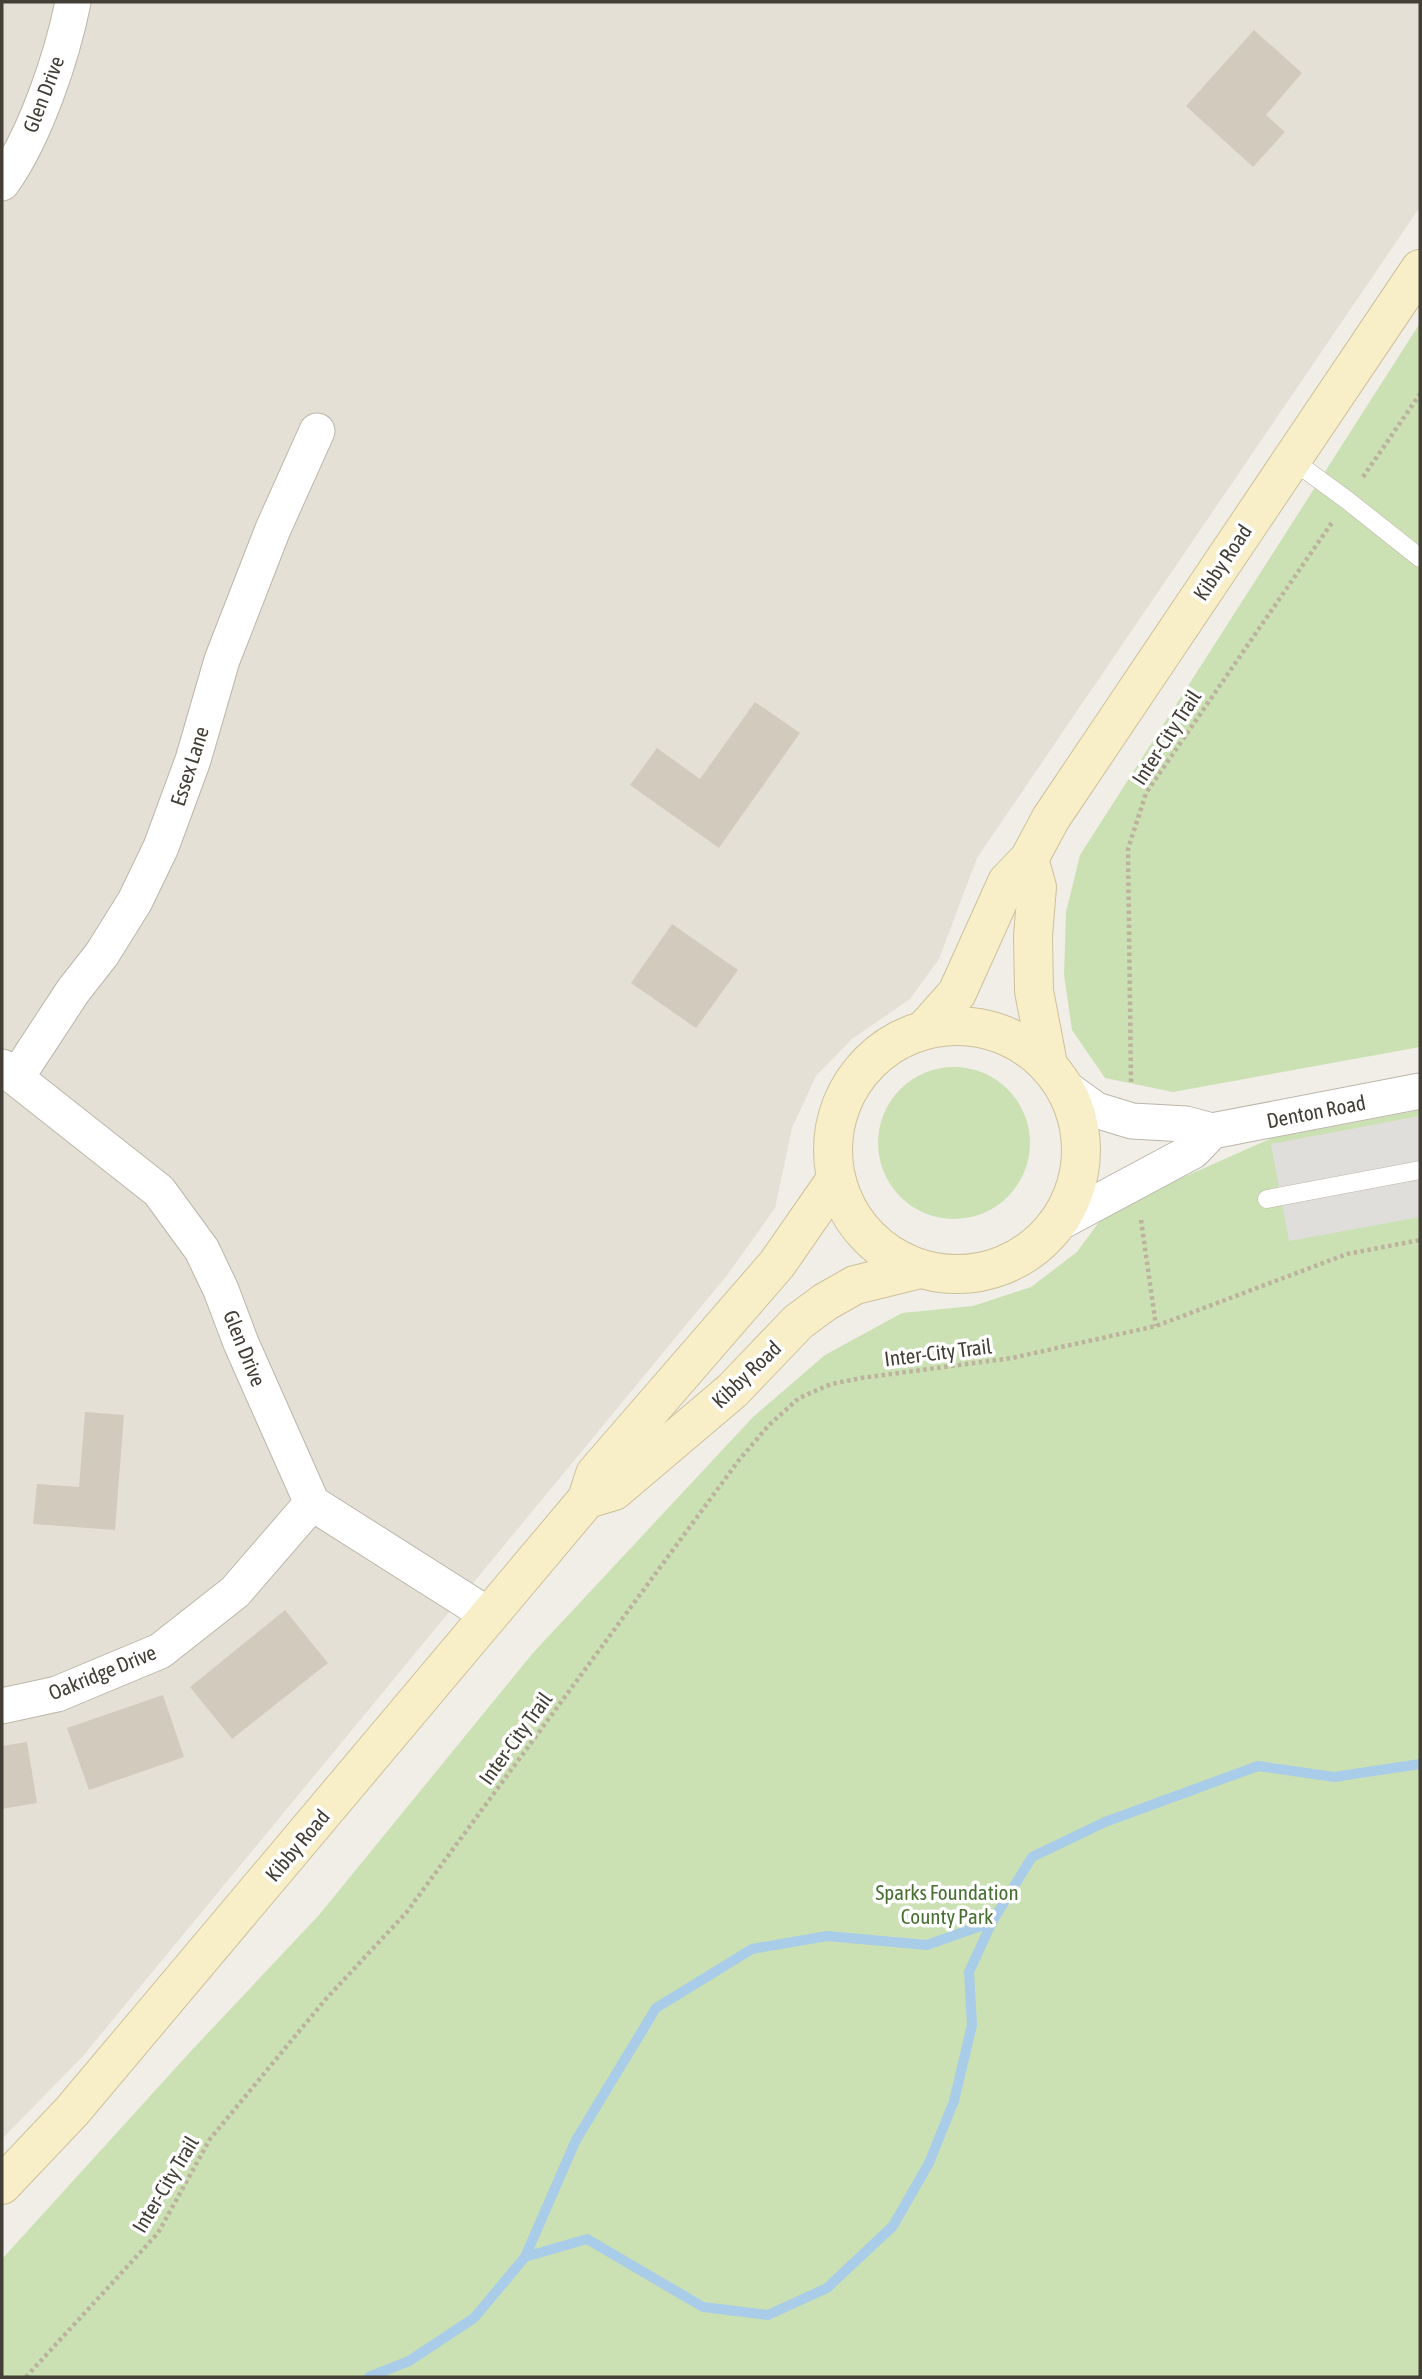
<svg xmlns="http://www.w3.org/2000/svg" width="1422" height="2379" viewBox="0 0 1422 2379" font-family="'Asap Condensed',sans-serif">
	<rect width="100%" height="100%" fill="#f1eee7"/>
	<polygon fill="#e5e0d5" points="2,2 1420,2 1420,207 977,858 939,959 910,999 852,1039 816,1076 792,1128 775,1208 728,1274 83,2056 2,2139"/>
	<g fill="#cbe1b4">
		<polygon points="1420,323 1420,1047 1173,1092 1105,1078 1072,1030 1064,975 1066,912 1080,855"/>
		<circle cx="954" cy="1143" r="76"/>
		<polygon points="1420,1110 1420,2377 2,2377 2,2259 191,2051 319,1915 532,1654 753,1417 825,1355 902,1313 973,1306 1031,1287 1077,1252 1107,1211 1272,1138"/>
	</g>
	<polygon fill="#e0dedb" points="1420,1116 1420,1217 1289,1241 1271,1144"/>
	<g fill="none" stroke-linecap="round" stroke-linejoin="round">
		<g stroke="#a9cce8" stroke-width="10">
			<polyline points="525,2257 587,2239 703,2307 768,2315 827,2288 893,2226 929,2163 954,2101 972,2025 969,1972 992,1922"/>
			<polyline points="369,2377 409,2361 474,2318 525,2257 576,2140 656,2008 752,1949 827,1936 927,1945 992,1922 1032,1857 1105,1822 1258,1766 1334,1777 1420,1764"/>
		</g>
	</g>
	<g fill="#d2cabd">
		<polygon points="1254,30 1302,73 1266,115 1285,132 1253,167 1186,106"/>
		<polygon points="755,702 800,733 719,848 630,785 657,748 700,779"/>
		<polygon points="672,924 738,970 696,1028 631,983"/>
		<polygon points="85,1412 124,1415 115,1530 33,1524 37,1484 79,1487"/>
		<polygon points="285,1610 328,1663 232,1739 190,1687"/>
		<polygon points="163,1695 184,1757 89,1790 67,1728"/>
		<polygon points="27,1742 37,1803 2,1809 2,1746"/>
	</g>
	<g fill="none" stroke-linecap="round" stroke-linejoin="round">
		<g stroke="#bcb6aa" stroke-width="19">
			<g id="lane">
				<polyline points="1291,459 1347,500 1420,558"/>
				<polyline points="1267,1199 1420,1170"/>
			</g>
		</g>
		<g stroke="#bcb6aa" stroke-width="37">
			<g id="street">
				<path d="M2,183C35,137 62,57 73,2"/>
				<polyline points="2,1067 159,1191 202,1250 221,1290 241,1343 312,1503 490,1616"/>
				<polyline points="16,1078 73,991 102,954 135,901 161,847 193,760 222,660 273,529 317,431"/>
				<polyline points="1067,1089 1096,1110 1132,1121 1186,1124 1212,1131 1420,1091"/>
				<polyline points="1053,1226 1193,1151 1212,1131"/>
				<polyline points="2,1706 57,1694 160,1651 235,1592 312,1503"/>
			</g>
		</g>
		<g stroke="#ccc19b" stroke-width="40">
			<g id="secondary">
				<polyline points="1029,859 1037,887 1033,936 1034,991 1047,1059"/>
				<circle cx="957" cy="1150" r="124"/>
				<polyline points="925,1029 957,993 1007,882 1029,859 1051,818 1420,269"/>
				<polyline points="587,1499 614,1491 733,1390 798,1322 825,1302 855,1285 916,1270"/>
				<polyline points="2,2185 72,2111 587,1499 595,1474 777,1264 834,1182"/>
			</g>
		</g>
		<g stroke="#bcb29d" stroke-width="4.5" stroke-dasharray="3.5 3.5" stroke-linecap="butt">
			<polyline points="1363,477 1420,394"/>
			<polyline points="1131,1082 1128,849 1146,793 1333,521"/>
			<polyline points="1141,1220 1156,1326"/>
			<polyline points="26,2377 158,2233 210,2139 325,2000 406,1913 739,1460 769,1425 799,1398 831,1384 861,1378 1012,1358 1156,1326 1347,1254 1420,1240"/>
		</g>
		<use href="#lane" stroke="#fff" stroke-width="18"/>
		<use href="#street" stroke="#fff" stroke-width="35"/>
		<use href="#secondary" stroke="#f8efc9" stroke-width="38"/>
	</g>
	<g text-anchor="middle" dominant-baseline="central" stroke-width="7" stroke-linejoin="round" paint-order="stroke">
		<g font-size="21" fill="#433f36" stroke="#fff">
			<text transform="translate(43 94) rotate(-69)">Glen Drive</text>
			<text transform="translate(1222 562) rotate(-56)">Kibby Road</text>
			<text transform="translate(1166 737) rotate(-57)">Inter-City Trail</text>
			<text transform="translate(189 766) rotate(-72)">Essex Lane</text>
			<text transform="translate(1316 1111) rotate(-11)">Denton Road</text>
			<text transform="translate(245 1348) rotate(68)">Glen Drive</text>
			<text transform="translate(938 1352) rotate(-7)">Inter-City Trail</text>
			<text transform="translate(746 1374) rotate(-44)">Kibby Road</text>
			<text transform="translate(102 1672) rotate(-22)">Oakridge Drive</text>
			<text transform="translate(515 1738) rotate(-54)">Inter-City Trail</text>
			<text transform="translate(297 1845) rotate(-50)">Kibby Road</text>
			<text transform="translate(165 2184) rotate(-59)">Inter-City Trail</text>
		</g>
		<g font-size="21" fill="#466f30" stroke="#fff">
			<text x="947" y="1892">Sparks Foundation<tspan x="947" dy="24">County Park</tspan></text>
		</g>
	</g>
	<rect width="1422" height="2379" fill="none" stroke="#433f36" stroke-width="7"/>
</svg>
